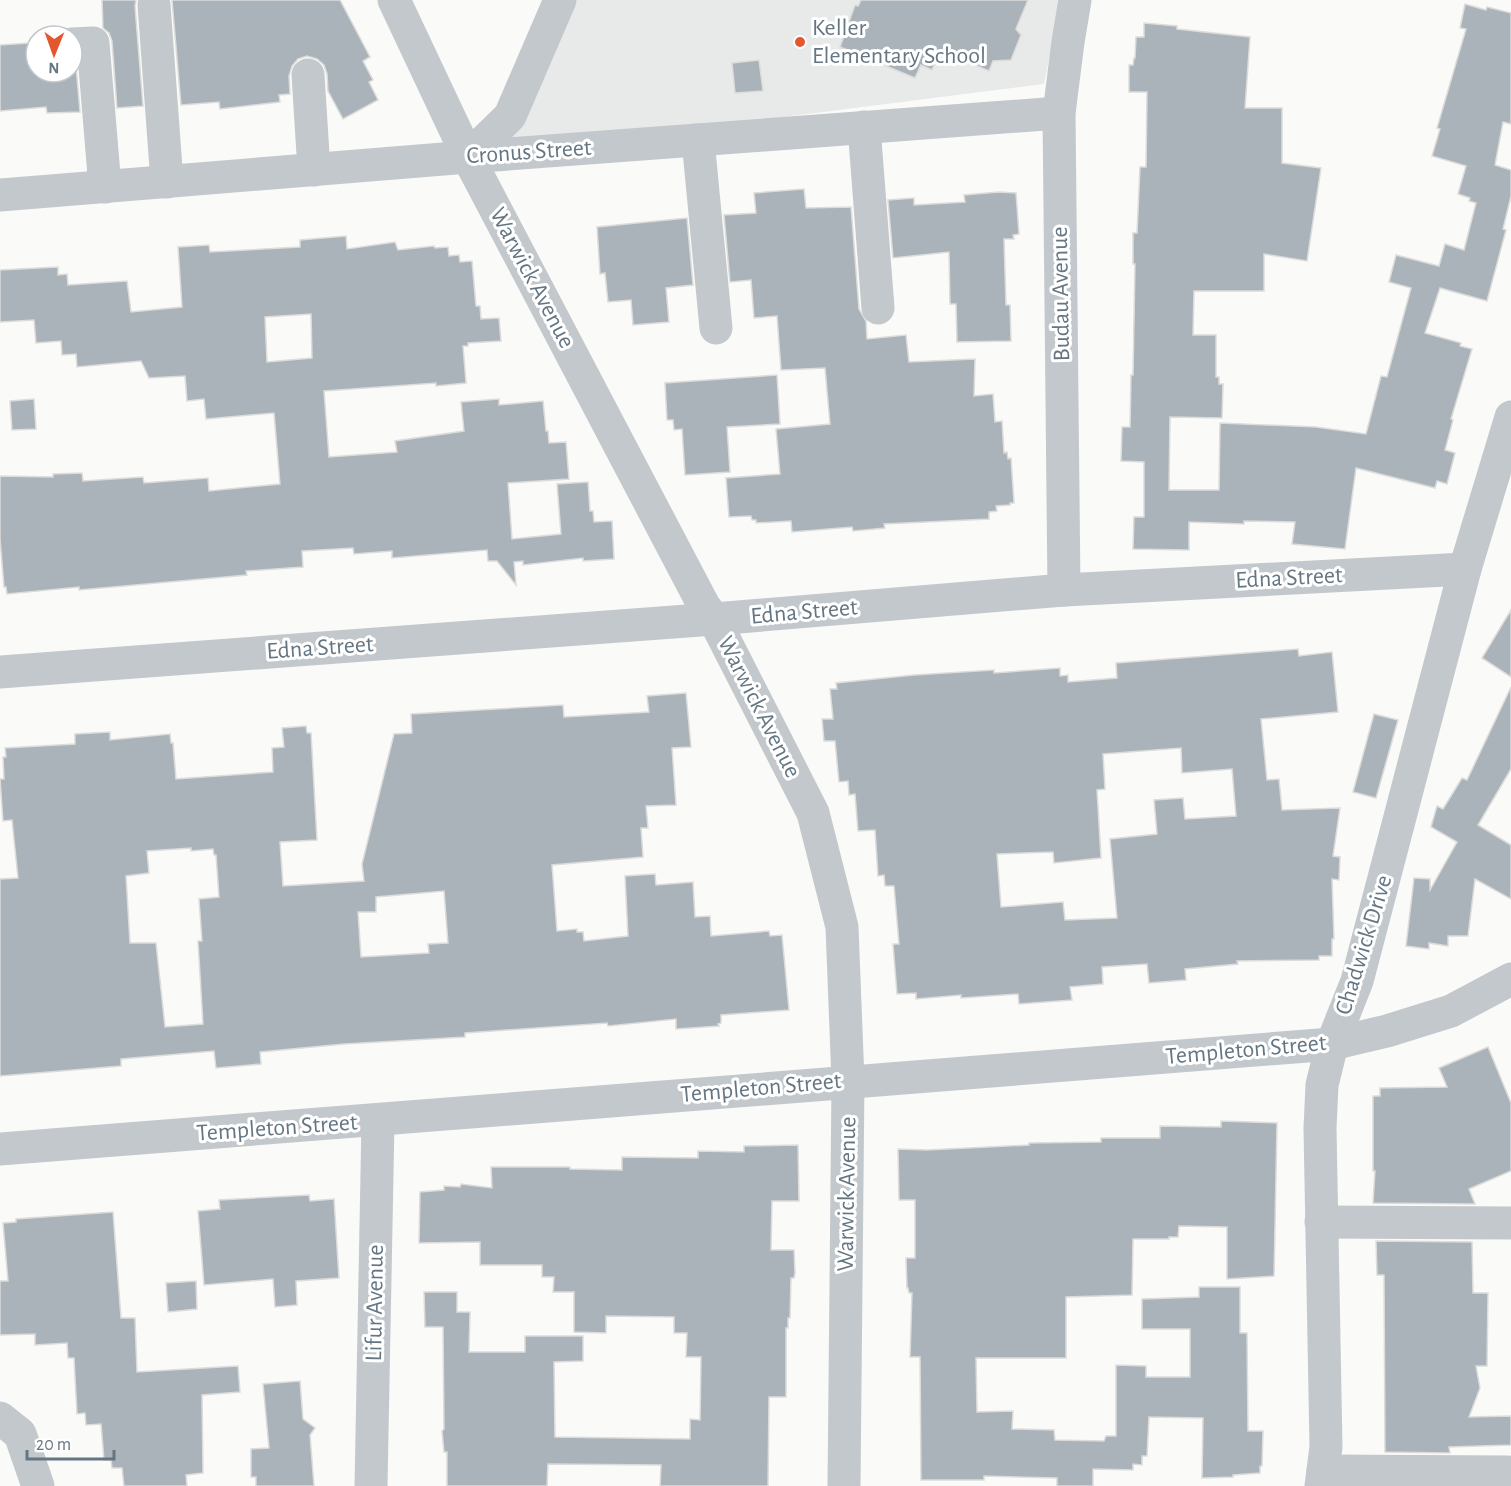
<svg xmlns="http://www.w3.org/2000/svg" width="1511" height="1486" viewBox="0 0 1511 1486" font-family="'Alegreya Sans',sans-serif">
	<rect width="100%" height="100%" fill="#fafaf8"/>
	<polygon fill="#e8e9e9" points="567,0 1061,0 1044,84 468,157"/>
	<g fill="#aab3b9" stroke="#dcdcda" stroke-width="1.5" fill-rule="evenodd">
		<polygon points="102,0 136,0 135,6 143,106 117,108 112,41 109,33 103,28"/>
		<polygon points="172,0 340,0 370,57 363,61 373,80 369,82 378,100 343,119 328,91 327,74 324,65 317,59 307,56 298,59 292,66 289,76 290,94 279,95 280,102 220,109 219,102 181,105"/>
		<polygon points="861,0 1028,0 1016,29 1021,35 1011,60 993,61 989,71 940,50 932,70 921,65 915,78 840,47 855,5 858,6"/>
		<polygon points="1465,4 1486,10 1487,7 1511,13 1511,124 1503,122 1495,165 1511,170 1511,196 1503,229 1506,230 1487,301 1440,288 1425,333 1461,343 1460,346 1472,349 1451,419 1453,420 1445,450 1455,453 1447,484 1437,481 1435,488 1356,468 1345,549 1292,544 1295,522 1244,521 1244,524 1189,522 1189,550 1133,549 1134,517 1144,517 1144,462 1121,461 1122,427 1130,427 1131,375 1133,375 1135,264 1133,264 1133,233 1137,233 1140,167 1146,167 1147,92 1129,92 1129,65 1133,65 1134,58 1135,58 1136,37 1144,37 1144,23 1177,26 1177,29 1250,37 1245,108 1282,108 1282,163 1321,168 1307,261 1264,254 1264,291 1194,291 1193,335 1216,335 1216,377 1219,377 1219,384 1223,384 1222,418 1170,417 1169,490 1219,490 1220,423 1316,427 1366,434 1381,376 1387,377 1411,288 1389,282 1396,255 1439,266 1445,244 1464,250 1476,203 1469,201 1470,198 1458,194 1466,166 1432,156 1440,129 1437,128 1466,29 1460,28"/>
		<polygon points="30,43 32,69 36,69 36,72 72,72 72,66 76,66 80,112 47,113 46,107 0,111 0,45"/>
		<polygon points="759,60 763,91 735,93 732,63"/>
		<polygon points="804,189 806,208 851,207 859,309 866,321 867,339 906,335 909,362 975,359 974,396 993,394 995,422 1002,421 1004,453 1007,452 1008,459 1011,458 1014,503 1010,503 1010,505 996,506 997,511 989,512 989,519 884,524 885,528 853,531 852,527 792,532 791,521 756,523 756,520 752,520 751,516 729,517 726,478 780,474 776,429 830,424 825,368 781,370 777,316 754,318 751,280 730,282 724,215 756,213 754,193"/>
		<polygon points="999,192 1016,193 1019,234 1013,235 1014,239 1004,239 1006,305 1010,305 1011,341 957,342 956,304 950,304 949,252 893,258 888,200 914,198 914,205 965,202 964,195"/>
		<polygon points="687,218 693,285 666,288 669,322 633,325 631,300 608,302 605,273 600,274 597,227"/>
		<path d="M346,236L347,249L395,242L398,250L434,246L435,248L448,247L449,256L459,255L460,262L472,261L476,306H480L481,319L499,318L501,341L468,343V346H463L466,383L436,386V383L324,391L329,457L397,452L395,441L464,431L461,402L499,399V405L543,401L546,431H548L549,443L566,442L569,479L508,483L512,539L561,534L557,484L588,482L590,511H593L594,522L612,521L614,559L583,561V558L523,565V561L514,562L516,585L497,561H488L487,550L392,558V551L354,554L353,548L302,551L303,567L246,571L247,575L79,590V587L7,594L6,587H4L0,539V476L53,477V474L82,473L83,481L143,477L144,483L208,478L209,491L280,484L274,413L206,419L204,399L187,401L185,376L149,378L141,361L77,367L76,354L62,355L61,341L36,343L34,320L0,322V270L58,267V275L67,274L68,285L127,281L131,312L182,307L178,247L209,245L210,252L300,247V240ZM311,314L312,358L267,362L265,317Z"/>
		<polygon points="777,375 780,424 727,427 730,472 685,475 682,429 674,430 673,420 667,420 665,383"/>
		<polygon points="34,399 36,429 12,430 10,401"/>
		<polygon points="1511,610 1511,677 1482,658"/>
		<path d="M1298,649L1299,656L1332,652L1338,712L1261,719L1267,780L1279,779L1282,810L1340,808L1333,856L1340,857L1339,880L1332,879L1334,939H1332V956H1319V960L1237,961L1238,964L1185,969L1186,980L1149,983L1147,964L1102,967L1103,984L1070,987L1072,1000L1019,1004L1018,994L961,998V995L916,999V993L897,994L893,944H899L894,886H885L884,875L878,876L875,830L858,831L855,794L849,795L848,781L839,782L835,741H824L822,719H833L830,689H837L836,683L914,675L994,670V673L1060,668V676L1068,675V682L1117,678L1116,663ZM1181,748L1182,773L1232,769L1236,816L1185,819L1183,798L1154,800L1157,834L1110,839L1117,918L1065,920L1063,902L1001,907L997,854L1053,852L1054,863L1101,858L1097,790L1105,789L1103,754Z"/>
		<polygon points="1511,687 1511,769 1478,825 1511,845 1511,899 1475,879 1468,936 1448,936 1448,946 1429,943 1429,949 1406,946 1414,878 1430,879 1430,890 1457,842 1431,827 1437,806 1443,809 1462,778 1467,780"/>
		<path d="M686,693L691,747L672,748L676,805L646,806L648,828H641L643,857L552,865L557,931L577,929V932H583L584,941L628,936L625,876L655,874L656,885L693,882L695,917L710,916L711,936L769,931L770,936L782,935L789,1010L721,1015V1023L718,1024L719,1026L676,1029V1019L608,1026L607,1023L465,1033V1037L344,1044L260,1052L261,1064L216,1068L214,1051L121,1059V1066L0,1076V879L18,878L12,820L3,821L0,779H4L3,757H6L5,748L75,744V734L110,732V740L170,734L171,743H173L176,779L273,772L272,748L284,747L282,728L306,726L307,733H311L317,840L280,842L283,886L364,881L362,864L394,734L412,733L411,714L563,705L564,717L649,712L647,696ZM191,848V851L213,849L214,855H216L219,897L199,899L202,941H198L203,1024L165,1027L156,943H130L126,876L149,873L147,851ZM444,891L448,943L428,944L429,953L361,957L358,912H376V897Z"/>
		<polygon points="1374,714 1398,720 1376,798 1353,792"/>
		<polygon points="1488,1047 1511,1103 1511,1171 1469,1189 1475,1204 1373,1203 1375,1171 1373,1171 1373,1096 1380,1096 1380,1088 1447,1087 1439,1068"/>
		<polygon points="1221,1121 1277,1123 1274,1276 1227,1279 1227,1227 1179,1226 1178,1237 1169,1237 1169,1239 1133,1239 1132,1295 1066,1297 1066,1358 976,1358 977,1412 1013,1411 1012,1429 1054,1430 1055,1440 1104,1441 1106,1436 1116,1436 1116,1365 1146,1366 1146,1377 1190,1377 1190,1329 1142,1329 1142,1299 1199,1297 1199,1287 1240,1287 1240,1333 1247,1333 1248,1431 1263,1431 1262,1466 1260,1466 1260,1473 1233,1475 1233,1477 1202,1478 1203,1418 1149,1417 1147,1456 1142,1456 1142,1465 1133,1464 1133,1470 1093,1469 1093,1486 1057,1486 1057,1478 984,1476 984,1480 921,1480 920,1357 910,1357 912,1293 909,1293 908,1288 907,1288 906,1258 915,1258 915,1200 899,1200 898,1149 927,1150 1029,1145 1029,1143 1101,1142 1101,1138 1160,1138 1160,1126 1221,1127"/>
		<polygon points="798,1145 799,1201 772,1201 771,1250 794,1250 795,1273 794,1278 791,1278 790,1318 788,1318 788,1328 786,1328 786,1397 769,1397 768,1486 660,1486 661,1465 548,1464 547,1486 447,1486 447,1452 444,1452 442,1431 444,1429 443,1327 425,1327 424,1292 457,1292 457,1312 470,1312 469,1352 525,1352 525,1336 583,1336 583,1361 554,1362 555,1437 690,1439 690,1419 700,1420 701,1357 686,1357 687,1333 674,1333 674,1317 606,1316 606,1333 574,1332 574,1292 553,1292 554,1277 542,1277 542,1265 480,1265 480,1242 419,1243 420,1192 444,1190 444,1186 460,1187 461,1184 492,1188 491,1167 570,1167 570,1169 622,1170 622,1157 698,1158 698,1151 744,1152 744,1146"/>
		<polygon points="309,1195 310,1201 334,1199 339,1278 296,1281 297,1305 275,1307 273,1279 204,1285 198,1211 220,1209 219,1200"/>
		<polygon points="113,1212 121,1318 135,1318 137,1372 238,1366 240,1392 202,1395 203,1473 186,1475 187,1486 124,1486 122,1468 112,1468 111,1460 104,1460 101,1424 86,1425 85,1413 77,1414 74,1358 68,1358 67,1343 35,1345 35,1334 0,1335 0,1281 8,1281 3,1223 16,1222 16,1219"/>
		<polygon points="1376,1241 1472,1242 1473,1293 1488,1293 1487,1366 1476,1366 1480,1388 1469,1417 1511,1416 1511,1445 1449,1447 1450,1453 1385,1452 1384,1275 1377,1275"/>
		<polygon points="196,1281 197,1309 168,1312 166,1283"/>
		<polygon points="300,1381 303,1419 315,1428 310,1435 314,1486 256,1486 256,1477 251,1477 251,1449 269,1448 263,1384"/>
	</g>
	<g fill="none" stroke-linecap="round" stroke-linejoin="round">
		<g stroke="#c3c8cc" stroke-width="33">
			<polyline points="394,0 468,157 704,606 714,619 813,813 842,927 848,1081 844,1486"/>
			<polyline points="154,5 167,182"/>
			<polyline points="72,44 93,43 105,187"/>
			<polyline points="308,75 314,170"/>
			<polyline points="864,127 878,308"/>
			<polyline points="698,140 716,328"/>
			<polyline points="468,157 510,116 560,0"/>
			<polyline points="0,195 468,157 1059,113"/>
			<polyline points="1064,590 1059,113 1068,42 1075,0"/>
			<polyline points="0,672 714,619 1064,590 1465,569"/>
			<path d="M0,1149C444,1116 888,1078 1332,1044L1387,1031L1451,1011L1511,979"/>
			<polyline points="1321,1222 1511,1223"/>
			<polyline points="0,1418 20,1434 38,1486"/>
			<polyline points="1323,1471 1508,1472"/>
			<polyline points="371,1486 378,1121"/>
			<polyline points="1321,1486 1326,1447 1320,1128 1322,1085 1332,1044 1357,981 1465,569 1511,417"/>
		</g>
	</g>
	<circle fill="#e4572e" stroke="#fff" stroke-width="2" cx="800" cy="42" r="6"/>
	<g text-anchor="middle" dominant-baseline="central" stroke-width="6" stroke-linejoin="round" paint-order="stroke">
		<g font-size="24" fill="#657683" stroke="#fff" text-anchor="start">
			<text x="812" y="28">Keller<tspan x="812" dy="28">Elementary School</tspan></text>
		</g>
		<g font-size="24" fill="#657683" stroke="#fff">
			<text transform="translate(529 152) rotate(-4)">Cronus Street</text>
			<text transform="translate(532 278) rotate(62)">Warwick Avenue</text>
			<text transform="translate(1061 294) rotate(-91)">Budau Avenue</text>
			<text transform="translate(1289 578) rotate(-3)">Edna Street</text>
			<text transform="translate(804 612) rotate(-5)">Edna Street</text>
			<text transform="translate(320 648) rotate(-4)">Edna Street</text>
			<text transform="translate(759 707) rotate(63)">Warwick Avenue</text>
			<text transform="translate(1364 945) rotate(-73)">Chadwick Drive</text>
			<text transform="translate(1246 1050) rotate(-5)">Templeton Street</text>
			<text transform="translate(761 1088) rotate(-5)">Templeton Street</text>
			<text transform="translate(277 1128) rotate(-4)">Templeton Street</text>
			<text transform="translate(847 1194) rotate(-89)">Warwick Avenue</text>
			<text transform="translate(375 1303) rotate(-89)">Lifur Avenue</text>
		</g>
	</g>
	<g transform="translate(54 54) rotate(181)"><circle r="28" fill="#ffffff" stroke="#c1c8cd" stroke-width="1.5"/>
	<path d="M0-4.5L10 22L0 15L-10 22Z" fill="#e4572e"/>
	<text y="-9" font-size="16" font-weight="bold" text-anchor="middle" fill="#657683">N</text>
	</g>
	<path d="M27 1450v9h87v-9" fill="none" stroke="#657683" stroke-width="3"/>
	<text x="36" y="1450" font-size="18" fill="#657683" stroke="#ffffff" stroke-width="4.5" paint-order="stroke">20 m</text>
</svg>
